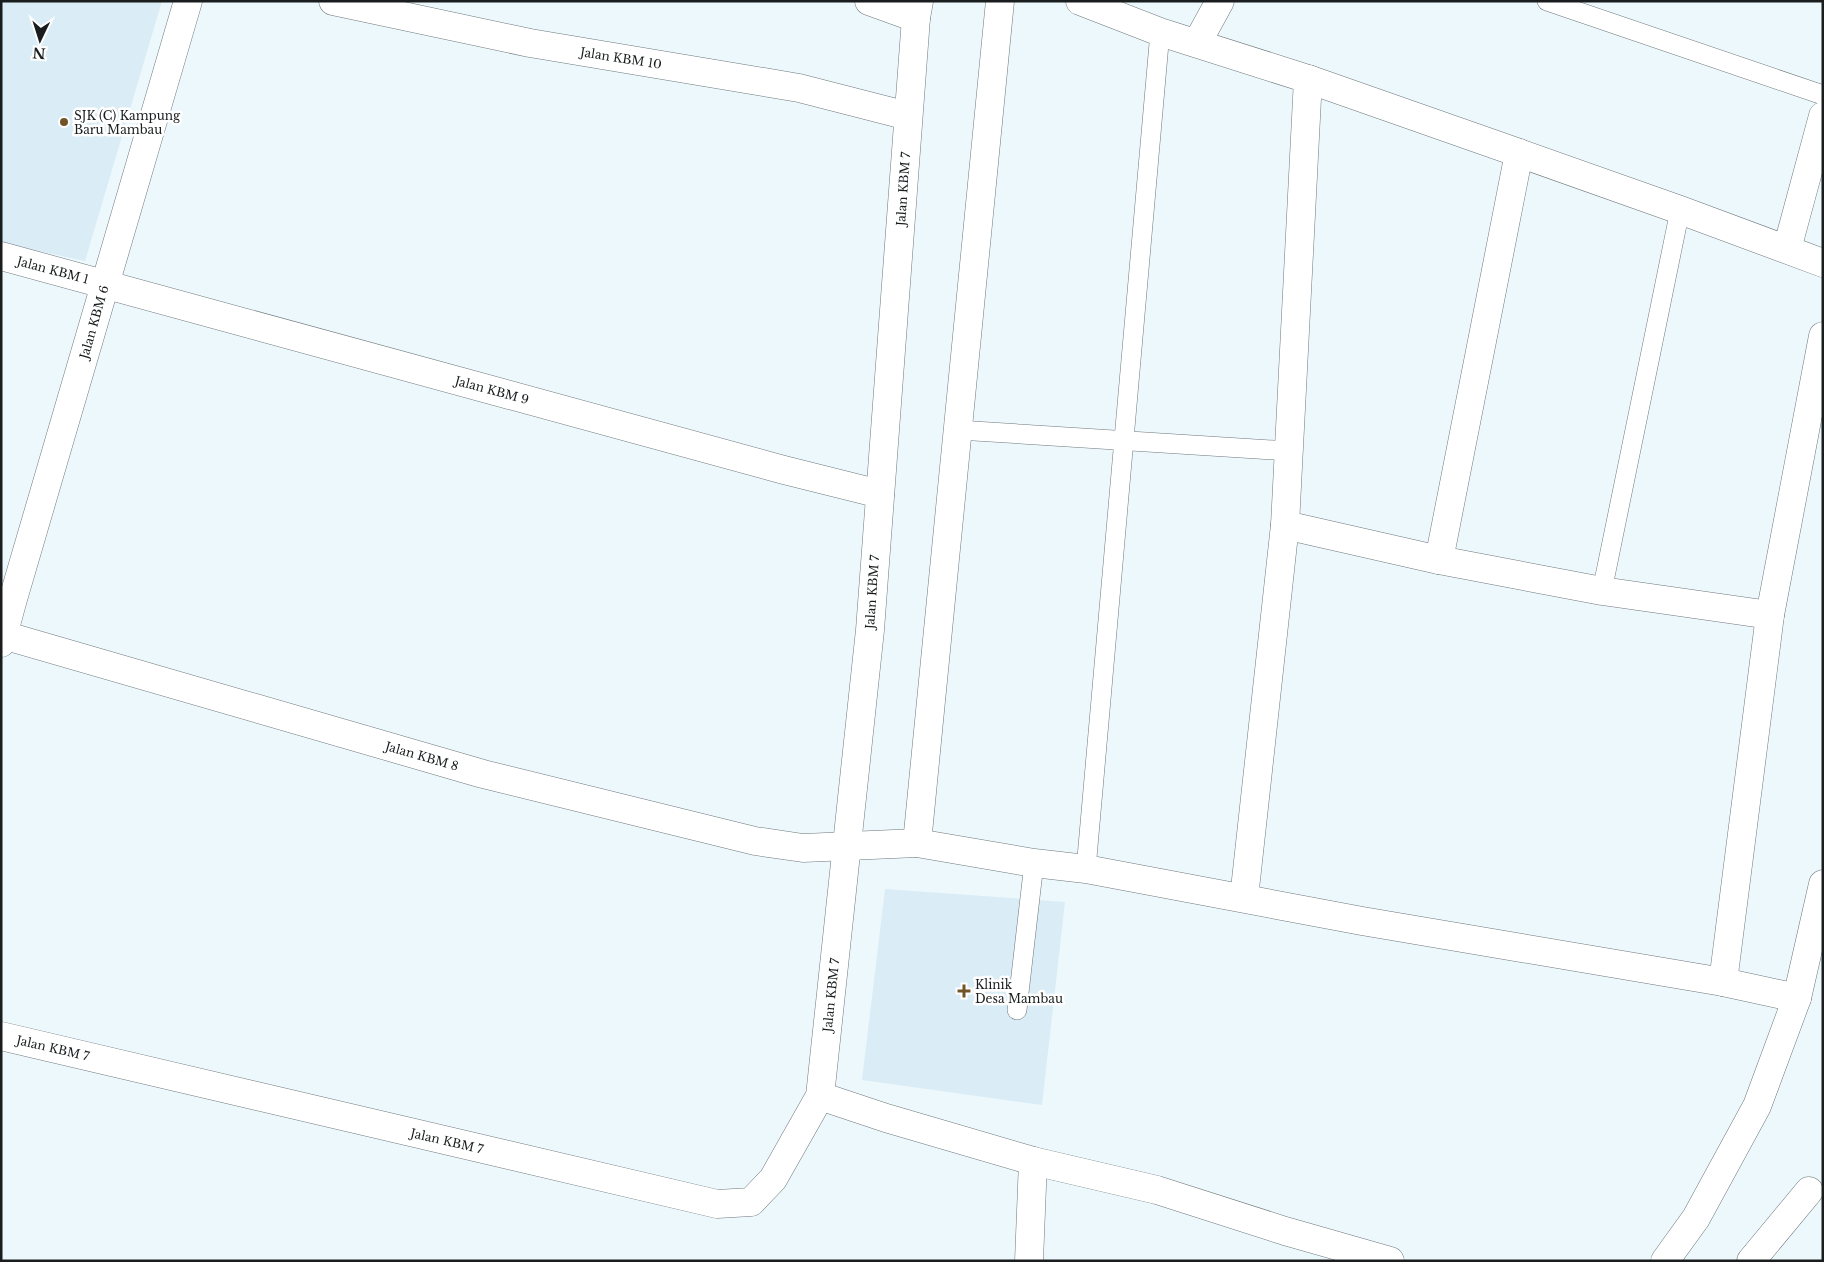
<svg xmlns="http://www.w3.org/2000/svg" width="1824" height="1262" viewBox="0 0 1824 1262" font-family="'Libre Baskerville',serif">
	<rect width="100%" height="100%" fill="#edf8fc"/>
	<g fill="#daecf5">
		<polygon points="1,1 162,1 85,261 1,243"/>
		<polygon points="885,889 1065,902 1042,1105 862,1080"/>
	</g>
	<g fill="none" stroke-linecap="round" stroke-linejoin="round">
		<g stroke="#6f787c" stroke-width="20">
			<g id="service">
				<polyline points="1547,1 1823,95"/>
				<polyline points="958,430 1289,451"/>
				<polyline points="1602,591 1680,210"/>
				<polyline points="1086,869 1160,32"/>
				<polyline points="1017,1010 1034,863"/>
			</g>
		</g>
		<g stroke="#6f787c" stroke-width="29">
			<g id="minor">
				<polyline points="333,1 530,43 799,88 908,116"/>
				<polyline points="869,1 916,18"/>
				<polyline points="1080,1 1160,32 1308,79 1519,153 1680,210 1823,263"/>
				<polyline points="1197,43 1220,1"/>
				<polyline points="1787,249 1823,116"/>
				<polyline points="1,256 784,470 880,494"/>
				<polyline points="1285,525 1439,560 1602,591 1770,615"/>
				<polyline points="1439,560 1519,153"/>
				<polyline points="3,635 483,774 755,841 803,848 917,843 1034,863 1086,869 1362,921 1723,982 1797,998"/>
				<polyline points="1,643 13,599 188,1"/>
				<polyline points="917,843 1000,1"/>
				<polyline points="1244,898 1285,525 1308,79"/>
				<polyline points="1723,982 1770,615 1823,336"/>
				<polyline points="1,1036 717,1204 751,1202 773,1179 820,1096 870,630 916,18 919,1"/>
				<polyline points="820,1096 886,1118 1033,1161 1029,1261"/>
				<polyline points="1033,1161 1157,1190 1285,1231 1390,1261"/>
				<polyline points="1665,1261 1696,1218 1757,1106 1797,998 1823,884"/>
				<polyline points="1751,1261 1809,1191"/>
			</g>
		</g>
		<use href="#service" stroke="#fff" stroke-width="19"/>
		<use href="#minor" stroke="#fff" stroke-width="28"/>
	</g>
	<g fill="#715528" stroke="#fff" stroke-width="2">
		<circle cx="64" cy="122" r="5"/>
		<path d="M961.5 983.5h5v5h5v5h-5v5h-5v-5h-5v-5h5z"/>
	</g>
	<g text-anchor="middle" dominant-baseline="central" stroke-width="5" stroke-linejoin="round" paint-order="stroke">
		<g font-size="12" fill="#191d1e" stroke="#fff">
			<text transform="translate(621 58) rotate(9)">Jalan KBM 10</text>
			<text transform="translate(903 189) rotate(-86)">Jalan KBM 7</text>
			<text transform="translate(53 270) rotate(15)">Jalan KBM 1</text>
			<text transform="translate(94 322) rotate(-74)">Jalan KBM 6</text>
			<text transform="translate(492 390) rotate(15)">Jalan KBM 9</text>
			<text transform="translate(872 592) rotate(-86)">Jalan KBM 7</text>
			<text transform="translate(422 756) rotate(16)">Jalan KBM 8</text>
			<text transform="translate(831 995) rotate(-84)">Jalan KBM 7</text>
			<text transform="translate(53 1048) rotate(13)">Jalan KBM 7</text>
			<text transform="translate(447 1141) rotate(13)">Jalan KBM 7</text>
		</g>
		<g font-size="12" fill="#191d1e" stroke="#fff" text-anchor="start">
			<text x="74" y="115">SJK (C) Kampung<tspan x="74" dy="14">Baru Mambau</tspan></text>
			<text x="975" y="984">Klinik<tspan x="975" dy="14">Desa Mambau</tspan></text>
		</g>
	</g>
	<rect width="1824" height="1262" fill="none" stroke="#191d1e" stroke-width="5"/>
	<g transform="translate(40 40) rotate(184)" stroke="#ffffff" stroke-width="4" paint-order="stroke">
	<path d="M0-4L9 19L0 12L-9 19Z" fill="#191d1e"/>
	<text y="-8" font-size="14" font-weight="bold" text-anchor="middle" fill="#191d1e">N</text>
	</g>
</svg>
